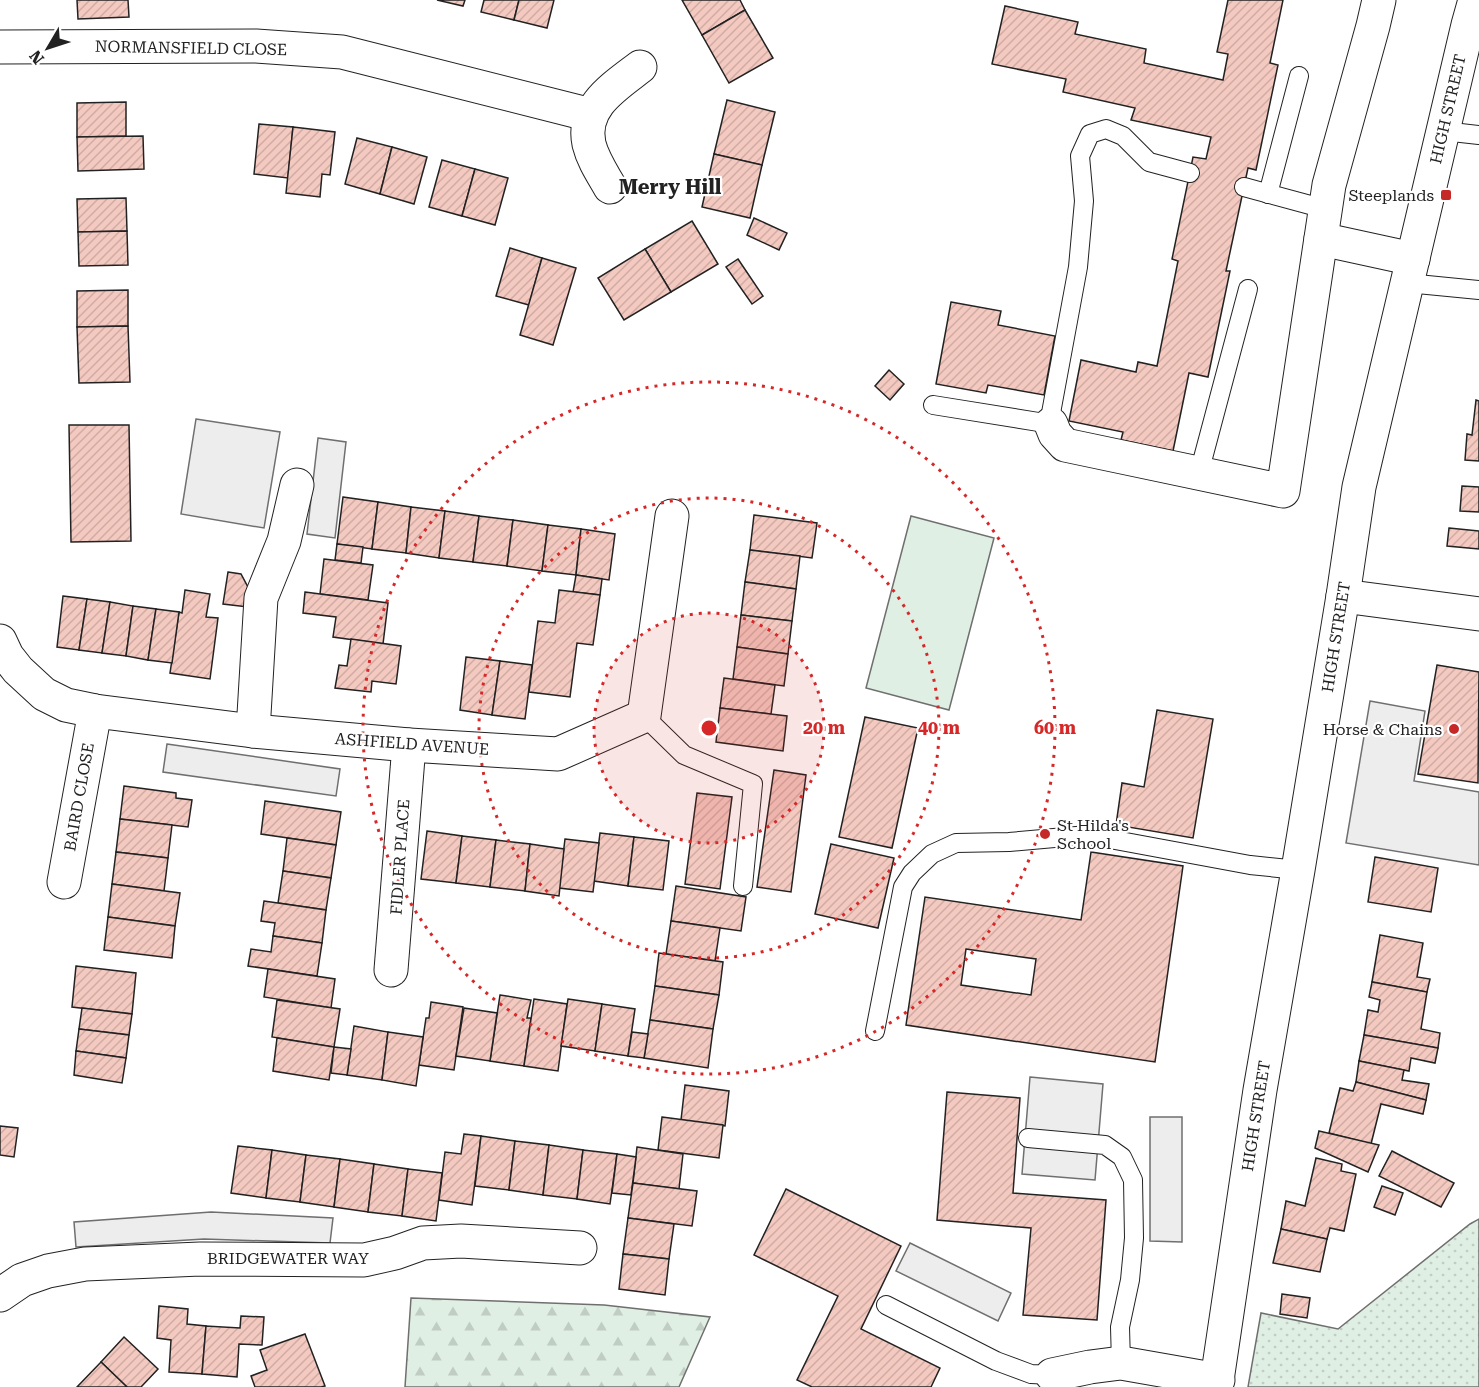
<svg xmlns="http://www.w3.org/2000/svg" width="1479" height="1387" viewBox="0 0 1479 1387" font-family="'Roboto Serif',serif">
	<defs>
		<pattern id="grass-dots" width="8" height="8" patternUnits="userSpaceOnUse" patternTransform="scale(1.5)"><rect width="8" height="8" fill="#e0efe3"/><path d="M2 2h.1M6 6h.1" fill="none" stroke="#c0cdc2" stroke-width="1.8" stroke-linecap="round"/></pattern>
		<pattern id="forest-firs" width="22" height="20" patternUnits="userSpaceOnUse" patternTransform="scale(1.5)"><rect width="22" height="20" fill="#e0efe3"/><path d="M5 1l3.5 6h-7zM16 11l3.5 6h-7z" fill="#c0cdc2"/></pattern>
		<pattern id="building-hatch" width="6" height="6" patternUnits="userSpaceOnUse" patternTransform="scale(1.5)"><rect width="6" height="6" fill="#f3c9c0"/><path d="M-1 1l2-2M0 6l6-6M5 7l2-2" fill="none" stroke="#d0aca5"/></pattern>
	</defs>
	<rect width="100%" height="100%" fill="#fff"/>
	<polygon fill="url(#grass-dots)" stroke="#6f6f6f" stroke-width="1.5" points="1479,1219 1479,1387 1248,1387 1261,1313 1338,1329 1470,1224"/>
	<polygon fill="url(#forest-firs)" stroke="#6f6f6f" stroke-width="1.5" points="411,1298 604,1305 710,1317 679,1387 405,1387"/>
	<polygon fill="#e0efe3" stroke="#6f6f6f" stroke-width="1.5" points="911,516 994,538 949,710 866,688"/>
	<g fill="#ededed" stroke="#6f6f6f" stroke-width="1.5">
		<polygon points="196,419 280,432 264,528 181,514"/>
		<polygon points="318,438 346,442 335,538 307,534"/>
		<polygon points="1370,701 1425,711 1414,781 1479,792 1479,865 1346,843"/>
		<polygon points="167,744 340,769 336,796 163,772"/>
		<polygon points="1030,1077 1103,1084 1095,1180 1022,1174"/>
		<polygon points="1150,1117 1182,1117 1182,1242 1150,1241"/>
		<polygon points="211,1212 333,1218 330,1243 204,1239 76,1247 74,1222"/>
		<polygon points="910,1243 1011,1293 998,1321 896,1271"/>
	</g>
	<g fill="url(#building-hatch)" stroke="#222" stroke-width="1.5" fill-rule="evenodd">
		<polygon points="77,0 128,0 129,17 78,19"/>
		<polygon points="437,0 465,0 463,6"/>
		<polygon points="484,0 519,0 514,20 481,12"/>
		<polygon points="519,0 554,0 547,28 514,20"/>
		<polygon points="682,0 740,0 745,10 702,35"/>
		<polygon points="1228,0 1283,0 1270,63 1278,65 1256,170 1248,168 1226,271 1230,271 1208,377 1189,373 1173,451 1121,440 1123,432 1069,421 1081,360 1136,372 1138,362 1157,366 1178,261 1172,259 1193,157 1206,159 1211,137 1131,120 1135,108 1063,92 1066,79 992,64 1005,6 1078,22 1075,34 1146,49 1144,63 1223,80 1228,54 1217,52"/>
		<polygon points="745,10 773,58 729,83 702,35"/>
		<polygon points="727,100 775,112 762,165 714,154"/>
		<polygon points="126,102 126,136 77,137 77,103"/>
		<polygon points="259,124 293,127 288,178 254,174"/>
		<polygon points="293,127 335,132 330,175 322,174 320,197 286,193"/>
		<polygon points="143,136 144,169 78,171 77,137"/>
		<polygon points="357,138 392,147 380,194 345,184"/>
		<polygon points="392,147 427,157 414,204 380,194"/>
		<polygon points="714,154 762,165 750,218 702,207"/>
		<polygon points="442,160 475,169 462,216 429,207"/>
		<polygon points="475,169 508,178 495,225 462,216"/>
		<polygon points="126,198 127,231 78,232 77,199"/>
		<polygon points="754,218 787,233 779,250 747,235"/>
		<polygon points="692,221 718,264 671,292 645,249"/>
		<polygon points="127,231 128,265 79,266 78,232"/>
		<polygon points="510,248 542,258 529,305 496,296"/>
		<polygon points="645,249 671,292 624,320 598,278"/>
		<polygon points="542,258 576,268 553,345 520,335"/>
		<polygon points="738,259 763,296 752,304 726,267"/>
		<polygon points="128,290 128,326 77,327 77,291"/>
		<polygon points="951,302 1001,311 998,325 1055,336 1044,395 988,385 986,393 936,384"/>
		<polygon points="128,326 130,382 79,383 77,327"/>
		<polygon points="889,370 904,384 890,400 875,386"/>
		<polygon points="1476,400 1479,401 1479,461 1465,460 1467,434 1472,435"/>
		<polygon points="69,425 129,425 131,541 71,542"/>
		<polygon points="1462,486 1479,487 1479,512 1460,511"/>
		<polygon points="343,497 378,502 372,549 337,544"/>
		<polygon points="378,502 411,507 406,553 372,549"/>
		<polygon points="411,507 445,511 439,558 406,553"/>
		<polygon points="445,511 479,516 473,562 439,558"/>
		<polygon points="754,515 817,523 812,558 750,550"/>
		<polygon points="479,516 513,520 507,566 473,562"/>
		<polygon points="513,520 548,525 542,571 507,566"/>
		<polygon points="548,525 581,529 576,575 542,571"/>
		<polygon points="1449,528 1479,531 1479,549 1447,546"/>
		<polygon points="581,529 615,534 609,580 576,575"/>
		<polygon points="337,544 363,547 361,563 335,560"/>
		<polygon points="750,550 800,556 796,589 745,582"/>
		<polygon points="324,559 373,565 368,600 320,594"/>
		<polygon points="228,572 241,574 250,591 248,607 223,604"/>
		<polygon points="576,575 602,579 600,595 573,592"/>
		<polygon points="745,582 796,589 792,621 741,615"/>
		<polygon points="185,590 210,594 206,617 218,618 210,679 170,673 179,612 182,613"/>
		<polygon points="559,590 600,595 593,645 577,643 570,697 529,692 538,621 555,623"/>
		<polygon points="305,592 388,603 383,644 333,637 336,617 303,613"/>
		<polygon points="63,596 87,599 79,650 57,647"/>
		<polygon points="87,599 110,602 102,653 79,650"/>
		<polygon points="110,602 133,606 126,656 102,653"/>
		<polygon points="133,606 156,609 148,660 126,656"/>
		<polygon points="156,609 179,612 172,663 148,660"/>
		<polygon points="741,615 792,621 788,654 737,647"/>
		<polygon points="351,639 401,646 396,684 372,681 371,692 335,688 339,665 347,666"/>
		<polygon points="737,647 788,654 784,686 733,679"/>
		<polygon points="466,657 500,661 492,715 460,710"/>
		<polygon points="500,661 532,665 525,719 492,715"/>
		<polygon points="1437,665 1479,672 1478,783 1418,774"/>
		<polygon points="724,678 775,685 771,714 720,708"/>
		<polygon points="720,708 787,716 783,751 716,742"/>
		<polygon points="1157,710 1213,719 1193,838 1116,825 1122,783 1144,787"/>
		<polygon points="865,717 918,728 892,848 839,837"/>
		<polygon points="774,770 806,775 791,892 757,887"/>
		<polygon points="124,786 176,793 176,798 192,800 188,827 120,819"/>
		<polygon points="697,793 732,797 720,889 685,884"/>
		<polygon points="265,801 341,812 336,845 261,834"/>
		<polygon points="120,819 172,825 168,858 116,852"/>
		<polygon points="427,831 462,836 456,883 421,879"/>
		<polygon points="600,833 634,837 628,886 594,881"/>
		<polygon points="462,836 496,840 490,887 456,883"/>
		<polygon points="634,837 669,841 663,890 628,886"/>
		<polygon points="287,838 336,845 331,878 283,871"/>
		<polygon points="565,839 599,843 593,892 559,888"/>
		<polygon points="496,840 530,844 525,891 490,887"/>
		<polygon points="530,844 564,849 559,896 525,891"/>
		<polygon points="831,844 894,858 878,928 815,914"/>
		<polygon points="116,852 168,858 164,891 112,884"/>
		<path d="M1091,852L1183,866L1155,1062L906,1025L925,897L1081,920ZM966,949L1036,959L1031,995L961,985Z"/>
		<polygon points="1375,857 1438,868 1431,912 1368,902"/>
		<polygon points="283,871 331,878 326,910 278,903"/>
		<polygon points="112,884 180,893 175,926 108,917"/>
		<polygon points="676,886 746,897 741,931 671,921"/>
		<polygon points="264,901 326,910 322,943 273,936 275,923 261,921"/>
		<polygon points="108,917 175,926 172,958 104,950"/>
		<polygon points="671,921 720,928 715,961 666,954"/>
		<polygon points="1380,935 1423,943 1417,977 1430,979 1427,992 1372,982"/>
		<polygon points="273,936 322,943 317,976 248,966 251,949 271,952"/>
		<polygon points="659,953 723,962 719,995 655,986"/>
		<polygon points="76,966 136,973 132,1014 72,1007"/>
		<polygon points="268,969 335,979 331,1008 264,997"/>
		<polygon points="1372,982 1427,992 1421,1029 1440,1033 1438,1048 1364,1035 1368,1010 1378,1012 1380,1000 1369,997"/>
		<polygon points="655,986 719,995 713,1029 650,1020"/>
		<polygon points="500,995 531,1000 527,1018 531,1018 524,1066 490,1061"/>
		<polygon points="534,999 567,1004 558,1071 524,1066"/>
		<polygon points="568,999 602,1004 595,1051 561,1046"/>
		<polygon points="277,1000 340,1009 334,1047 272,1037"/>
		<polygon points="431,1002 463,1007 454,1070 419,1065 426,1018 429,1018"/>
		<polygon points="602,1004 635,1009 628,1056 595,1051"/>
		<polygon points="82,1008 132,1014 129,1035 79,1029"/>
		<polygon points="464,1008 497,1013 490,1061 456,1056"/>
		<polygon points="650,1020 713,1029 708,1068 644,1058"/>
		<polygon points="354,1026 388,1032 382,1080 347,1075"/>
		<polygon points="79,1029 129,1035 126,1058 76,1051"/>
		<polygon points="388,1032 423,1037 416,1086 382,1080"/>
		<polygon points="632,1032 648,1034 644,1058 628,1056"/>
		<polygon points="1364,1035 1438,1048 1435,1063 1411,1058 1409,1071 1359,1061"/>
		<polygon points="277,1038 334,1047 329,1080 273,1071"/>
		<polygon points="334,1047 351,1049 347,1075 331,1073"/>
		<polygon points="76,1051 126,1058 122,1083 74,1075"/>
		<polygon points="1359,1061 1404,1070 1402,1080 1429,1084 1426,1100 1356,1082"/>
		<polygon points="1356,1082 1426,1100 1423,1114 1381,1104 1371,1144 1329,1133 1340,1088 1353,1091"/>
		<polygon points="685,1085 729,1091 725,1126 681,1120"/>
		<polygon points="947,1092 1020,1098 1013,1193 1106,1200 1097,1320 1023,1315 1031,1228 937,1220"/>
		<polygon points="662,1117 723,1125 719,1158 658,1150"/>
		<polygon points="0,1126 18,1128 14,1157 0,1155"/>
		<polygon points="1319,1131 1379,1145 1368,1172 1315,1148"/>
		<polygon points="464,1134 481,1136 472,1205 439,1200 445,1152 461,1154"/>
		<polygon points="481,1136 515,1141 509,1190 475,1186"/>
		<polygon points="515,1141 549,1145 543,1195 509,1190"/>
		<polygon points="549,1145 583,1150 577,1199 543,1195"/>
		<polygon points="238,1146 272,1150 266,1198 231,1193"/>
		<polygon points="637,1147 683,1154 679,1189 633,1183"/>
		<polygon points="272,1150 306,1155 300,1202 266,1198"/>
		<polygon points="583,1150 617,1154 610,1204 577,1199"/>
		<polygon points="1392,1151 1454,1183 1441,1207 1379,1176"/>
		<polygon points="617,1154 636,1157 631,1195 612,1193"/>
		<polygon points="306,1155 340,1159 334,1207 300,1202"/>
		<polygon points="1316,1158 1342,1164 1341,1171 1356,1174 1344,1231 1330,1228 1327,1239 1281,1229 1286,1201 1305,1206"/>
		<polygon points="340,1159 374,1164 368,1212 334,1207"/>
		<polygon points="374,1164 408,1169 402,1216 368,1212"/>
		<polygon points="408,1169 442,1173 436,1221 402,1216"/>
		<polygon points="633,1183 697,1191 692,1226 628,1218"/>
		<polygon points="1382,1186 1403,1193 1395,1215 1374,1207"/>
		<polygon points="786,1189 901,1246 861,1329 940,1368 931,1387 812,1387 797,1380 838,1296 754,1255"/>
		<polygon points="628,1218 674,1224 669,1259 623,1254"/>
		<polygon points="1281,1229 1327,1239 1320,1272 1273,1263"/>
		<polygon points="623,1254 669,1259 665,1295 619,1289"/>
		<polygon points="1282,1294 1310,1298 1307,1318 1280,1314"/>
		<polygon points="159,1306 188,1309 187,1324 206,1326 202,1374 169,1372 171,1340 157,1338"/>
		<polygon points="241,1316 264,1317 262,1345 239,1344 237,1377 202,1374 206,1326 240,1328"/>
		<polygon points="305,1334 325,1386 321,1387 255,1387 251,1376 267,1370 260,1350"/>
		<polygon points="124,1337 158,1369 141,1387 127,1387 101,1362"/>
		<polygon points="101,1362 127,1387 77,1387"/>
	</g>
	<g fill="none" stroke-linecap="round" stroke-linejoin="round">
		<g stroke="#222" stroke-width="20">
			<g id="lane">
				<polyline points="1443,131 1479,135"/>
				<polyline points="1244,187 1325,209"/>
				<polyline points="1268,194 1299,76"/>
				<polyline points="1407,283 1479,290"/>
				<polyline points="933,405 1051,424 1051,413 1078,267 1084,201 1080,156 1090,134 1106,129 1123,136 1149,162 1190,173"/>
				<polyline points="1199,473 1248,289"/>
				<polyline points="644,716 684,755 753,784 743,886"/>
				<polyline points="875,1031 903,887 912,873 932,854 956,843 1009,842 1088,835 1250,865 1298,870"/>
				<polyline points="1028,1138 1105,1145 1122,1157 1133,1180 1134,1238 1130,1280 1120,1327 1121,1363"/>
				<polyline points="886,1305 996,1361 1031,1374 1052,1375 1056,1383"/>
			</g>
		</g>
		<g stroke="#222" stroke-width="35">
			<g id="street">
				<polyline points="0,47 256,46 342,52 591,115"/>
				<path d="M610,187C602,173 593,160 589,144C581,107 614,87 640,67"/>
				<polyline points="1321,239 1413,259"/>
				<polyline points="1051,424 1055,434 1065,445 1283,491 1329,185 1373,26 1379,0"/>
				<polyline points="1343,596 1479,614"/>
				<polyline points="0,641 7,656 18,670 44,694 66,705 95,711 253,731 409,745 558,754 644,716 672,516"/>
				<polyline points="253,731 261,598 284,541 297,485"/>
				<polyline points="64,882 95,711"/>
				<polyline points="391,970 409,745"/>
				<polyline points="0,1295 22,1280 48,1271 85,1264 200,1259 364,1260 395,1253 423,1243 461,1241 580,1248"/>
				<polyline points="1052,1375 1090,1367 1121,1363 1218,1380"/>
			</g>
		</g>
		<g stroke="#222" stroke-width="35">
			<polyline id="primary" points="1216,1387 1260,1090 1298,870 1343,596 1359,487 1468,25 1475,0"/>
		</g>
		<use href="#lane" stroke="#fff" stroke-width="18"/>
		<use href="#street" stroke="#fff" stroke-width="33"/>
		<use href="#primary" stroke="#fff" stroke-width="33"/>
	</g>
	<circle cx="709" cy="728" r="115" fill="#d62828" fill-opacity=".12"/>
	<g fill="none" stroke="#d62828" stroke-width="3" stroke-dasharray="3 6">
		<circle cx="709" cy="728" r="115"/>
		<circle cx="709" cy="728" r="230"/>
		<circle cx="709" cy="728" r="346"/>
	</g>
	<g fill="#c62828" stroke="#fff" stroke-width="2">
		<rect x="1440" y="189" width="12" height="12" rx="3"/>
		<circle cx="1454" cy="729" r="6"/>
		<circle cx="1045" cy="834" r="6"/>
	</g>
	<g text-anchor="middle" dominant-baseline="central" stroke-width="4.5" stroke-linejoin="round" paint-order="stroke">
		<g font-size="16" fill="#222" stroke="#fff">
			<text transform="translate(191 48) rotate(1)">NORMANSFIELD CLOSE</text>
			<text transform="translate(1448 109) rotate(-77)">HIGH STREET</text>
			<text transform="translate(1336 637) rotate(-81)">HIGH STREET</text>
			<text transform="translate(412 744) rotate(4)">ASHFIELD AVENUE</text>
			<text transform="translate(79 797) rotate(-80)">BAIRD CLOSE</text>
			<text transform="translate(400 857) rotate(-86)">FIDLER PLACE</text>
			<text transform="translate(1256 1116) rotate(-81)">HIGH STREET</text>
			<text x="288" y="1258">BRIDGEWATER WAY</text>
		</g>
		<g font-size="16" fill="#222" stroke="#fff" text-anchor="end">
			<text x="1434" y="195">Steeplands</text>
			<text x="1442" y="729">Horse &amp; Chains</text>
			<text x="1057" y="825" text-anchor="start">St Hilda's<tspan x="1057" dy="18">School</tspan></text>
		</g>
		<g font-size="20" font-weight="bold" fill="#222" stroke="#fff">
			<text x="670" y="187">Merry Hill</text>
		</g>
	</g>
	<circle cx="709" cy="728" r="9" fill="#d62828" stroke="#fff" stroke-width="3"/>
	<g font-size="18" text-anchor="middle" font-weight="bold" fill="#d62828" stroke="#fff" stroke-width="4.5" stroke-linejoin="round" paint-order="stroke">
		<text x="824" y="734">20 m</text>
		<text x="939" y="734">40 m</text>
		<text x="1055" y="734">60 m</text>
	</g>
	<g transform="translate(48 48) rotate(231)" stroke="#ffffff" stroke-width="4.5" paint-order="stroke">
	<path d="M0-4.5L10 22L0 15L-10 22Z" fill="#222222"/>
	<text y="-9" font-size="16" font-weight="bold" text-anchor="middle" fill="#222222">N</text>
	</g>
</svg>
